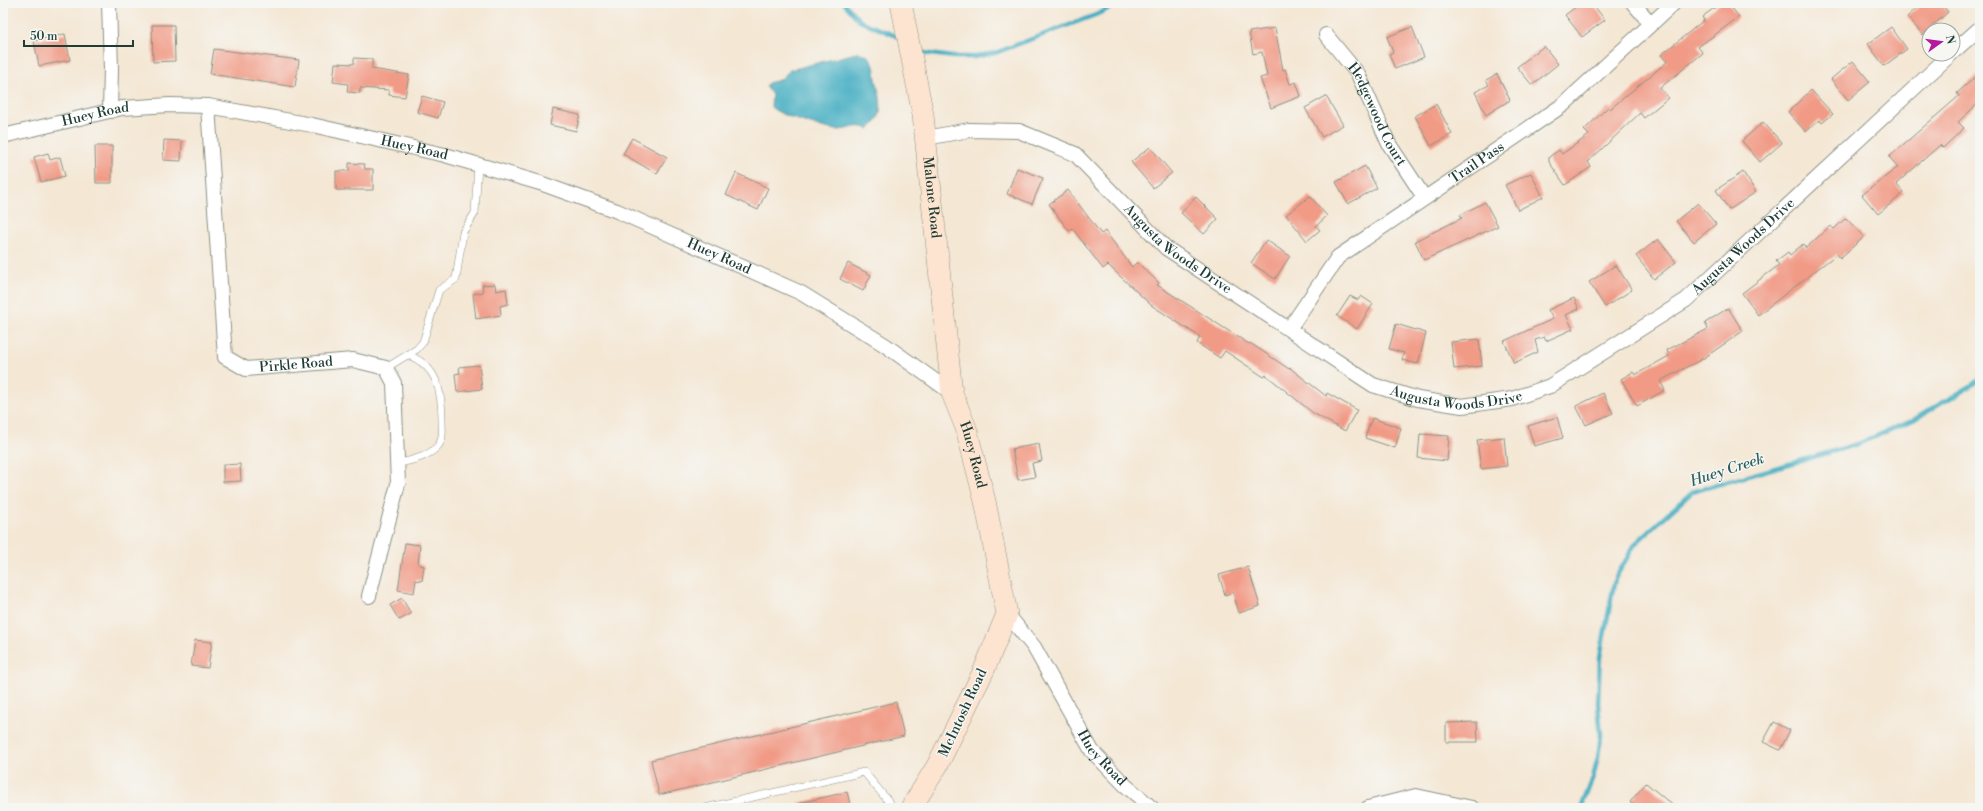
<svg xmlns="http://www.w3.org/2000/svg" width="1983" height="811" viewBox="0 0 1983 811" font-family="'Libre Bodoni',serif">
	<rect width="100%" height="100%" fill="#f6f6f2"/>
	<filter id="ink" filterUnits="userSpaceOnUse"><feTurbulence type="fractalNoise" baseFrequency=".025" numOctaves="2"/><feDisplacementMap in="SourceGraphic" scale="8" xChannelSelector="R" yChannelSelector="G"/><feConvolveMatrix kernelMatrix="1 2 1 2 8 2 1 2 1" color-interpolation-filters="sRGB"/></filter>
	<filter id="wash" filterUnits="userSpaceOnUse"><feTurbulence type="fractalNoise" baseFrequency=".012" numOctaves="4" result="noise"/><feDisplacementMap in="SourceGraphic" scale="16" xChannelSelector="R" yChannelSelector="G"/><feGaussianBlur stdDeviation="0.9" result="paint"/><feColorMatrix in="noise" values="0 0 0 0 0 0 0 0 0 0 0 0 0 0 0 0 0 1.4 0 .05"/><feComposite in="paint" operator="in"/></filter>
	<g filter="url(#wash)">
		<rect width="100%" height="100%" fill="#f4e7d4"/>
		<path fill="#44aec2" stroke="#32767b" d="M856,53C862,53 866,54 870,58C875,64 875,72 876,79C880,95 887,119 868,129C859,123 848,130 838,130C826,130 778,115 771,107L772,95L766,86L768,83L780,80L790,70Z"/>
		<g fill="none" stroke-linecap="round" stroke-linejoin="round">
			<g stroke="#44aec2" stroke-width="4.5">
				<polyline points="844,3 860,21 901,38"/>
				<polyline points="917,52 953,57 974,57 995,53 1098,14 1120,3"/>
				<polyline points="1581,808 1593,778 1598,757 1601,735 1598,704 1600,657 1615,579 1635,544 1692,492 1858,444 1913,420 1969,387 1980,379"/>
			</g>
		</g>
		<g id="blocks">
			<g fill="#f19a85">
				<polygon points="1581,3 1592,3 1605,20 1582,37 1565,15"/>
				<polygon points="1721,3 1728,3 1739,17 1698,47 1703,53 1660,88 1668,98 1644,118 1640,113 1588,162 1591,167 1565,185 1549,162 1549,157 1559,150 1562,154 1589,135 1584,130 1608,107 1610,109 1667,62 1661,55 1704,20 1702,17"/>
				<polygon points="1922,3 1941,3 1948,12 1923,35 1907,17"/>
				<polygon points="152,25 174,25 175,61 153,62"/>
				<polygon points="1412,27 1424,57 1395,69 1389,54 1393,52 1387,37"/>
				<polygon points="1891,27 1907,49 1884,66 1868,44"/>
				<polygon points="1275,28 1283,70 1285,69 1290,84 1296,82 1301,96 1271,108 1260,78 1267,76 1262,52 1253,54 1249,32"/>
				<polygon points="65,34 70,60 39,66 34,41"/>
				<polygon points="1544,46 1558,64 1532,85 1517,67"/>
				<polygon points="214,49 299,60 295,87 210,74"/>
				<polygon points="354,58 372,59 372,69 409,75 405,97 389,95 389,90 360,88 360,93 347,92 348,84 333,82 335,63 354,64"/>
				<polygon points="1853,61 1870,82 1848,100 1831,79"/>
				<polygon points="1980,73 1980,102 1958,122 1964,128 1943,148 1940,145 1896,184 1904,193 1878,214 1862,195 1898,167 1889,157 1959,96 1957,93"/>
				<polygon points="1497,74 1510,100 1486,115 1475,92 1489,85 1486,80"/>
				<polygon points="1811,90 1833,114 1822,123 1819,120 1806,132 1788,112"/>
				<polygon points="422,96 443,102 438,118 417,112"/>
				<polygon points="1326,96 1343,125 1322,137 1305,108"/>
				<polygon points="1436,104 1452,134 1431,146 1415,116"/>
				<polygon points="553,109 580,115 576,131 550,125"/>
				<polygon points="1763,122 1782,143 1760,162 1742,141"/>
				<polygon points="632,138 667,157 657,174 623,154"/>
				<polygon points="164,140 182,141 181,161 163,160"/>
				<polygon points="95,146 112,146 112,183 96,183"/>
				<polygon points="1150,147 1172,173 1153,188 1131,162"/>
				<polygon points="48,153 50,160 60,157 65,176 41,182 34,157"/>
				<polygon points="349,163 364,164 365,169 373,169 373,190 336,190 336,171 349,171"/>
				<polygon points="1365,166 1377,188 1348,204 1336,182"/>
				<polygon points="1017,168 1043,178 1032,204 1007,194"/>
				<polygon points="1743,172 1756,192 1729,210 1716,190"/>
				<polygon points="736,173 768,188 758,210 726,195"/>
				<polygon points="1531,173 1543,197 1518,210 1505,185"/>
				<polygon points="1068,190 1101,234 1105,231 1132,267 1137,262 1159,283 1157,285 1249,344 1250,343 1289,369 1290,368 1326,396 1327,393 1357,410 1345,431 1313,413 1266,375 1264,377 1225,351 1220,358 1197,343 1200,337 1151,305 1108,265 1103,269 1072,228 1069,231 1049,204"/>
				<polygon points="1310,196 1327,216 1316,226 1320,230 1307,241 1286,215"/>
				<polygon points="1196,197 1218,219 1204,234 1181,213"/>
				<polygon points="1485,202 1498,226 1424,260 1415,241 1462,218 1460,215"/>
				<polygon points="1698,203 1716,224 1694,242 1676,221"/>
				<polygon points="1846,218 1864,237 1840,258 1837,254 1758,315 1742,293 1779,265 1776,261 1788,252 1790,255 1803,244 1806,248 1830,226 1834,229"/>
				<polygon points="1658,239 1676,262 1654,279 1636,256"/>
				<polygon points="1266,240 1290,256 1275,279 1251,263"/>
				<polygon points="848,263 871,275 863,291 840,279"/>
				<polygon points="1616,265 1632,290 1605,307 1589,282"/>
				<polygon points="495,284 496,291 506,289 508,304 500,306 501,315 476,319 473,294 483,292 482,285"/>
				<polygon points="1350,296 1358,300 1361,296 1373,304 1357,329 1337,316"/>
				<polygon points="1574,298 1579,309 1566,315 1573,329 1546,341 1544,337 1535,340 1538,352 1514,363 1504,341 1553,319 1548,310"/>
				<polygon points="1728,308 1743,331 1704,358 1660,381 1665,390 1637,406 1621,379 1633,372 1635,375 1669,356 1667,350 1708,329 1705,323"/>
				<polygon points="1396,324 1426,333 1418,364 1402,360 1404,353 1389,349"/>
				<polygon points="1479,339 1482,366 1454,369 1451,342"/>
				<polygon points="479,365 482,389 457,392 455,374 460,373 459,367"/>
				<polygon points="1603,393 1613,413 1586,425 1576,406"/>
				<polygon points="1557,417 1563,438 1534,446 1528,426"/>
				<polygon points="1372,418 1401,428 1395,448 1365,438"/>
				<polygon points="1420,434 1449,436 1447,461 1418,458"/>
				<polygon points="1504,437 1507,466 1481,469 1477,440"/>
				<polygon points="1039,444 1042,461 1032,463 1035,477 1018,480 1012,449"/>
				<polygon points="240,464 241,481 223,482 223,465"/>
				<polygon points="405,543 420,545 418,564 424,566 422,581 416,580 414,593 398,590"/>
				<polygon points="1248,567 1260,606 1239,613 1233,592 1225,595 1219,575"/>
				<polygon points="402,598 411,614 399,620 390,605"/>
				<polygon points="195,640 212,642 208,668 191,666"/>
				<polygon points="896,702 904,736 659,795 651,760"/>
				<polygon points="1477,722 1478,742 1446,742 1446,723"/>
				<polygon points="1774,722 1790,730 1780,750 1763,742"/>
				<polygon points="1646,783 1676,808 1637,808 1630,802"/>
				<polygon points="847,792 851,808 800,808 799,803"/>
			</g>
		</g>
	</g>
	<g filter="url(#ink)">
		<use href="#blocks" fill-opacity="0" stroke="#8a9284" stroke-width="1"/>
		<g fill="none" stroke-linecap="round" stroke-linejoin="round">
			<g stroke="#8a9284" stroke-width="8">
				<g id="lane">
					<polyline points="386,368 417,349 423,342 439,290 456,279 463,232 475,213 478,165"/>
					<path d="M397,464C411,460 426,458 437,447C444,440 442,431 442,421C442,393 438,366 408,355"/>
					<polyline points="705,808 864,772 894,808"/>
				</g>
			</g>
			<g stroke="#8a9284" stroke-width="16">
				<g id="street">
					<polyline points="109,3 111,69 110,111"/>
					<polyline points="1633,3 1651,24"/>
					<path id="s1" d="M1326,35L1358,74L1389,144L1424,197"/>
					<polyline points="1953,52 1980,28"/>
					<path id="s2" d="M208,106L225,357L246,369L353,360L386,368L394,383L398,484L369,596"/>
					<path id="s3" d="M3,136L122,108L170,105L208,106L312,125L445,155L540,183L617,211L801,293L885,345L952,393"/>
					<path id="s4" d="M926,138L969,130L1019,131L1075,154L1166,248L1373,385L1418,399L1462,406L1512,399L1550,386L1686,300L1951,54"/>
					<path id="s5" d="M1289,329L1338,257L1563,105L1674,3"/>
					<path id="s6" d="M1007,614L1034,647L1092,751L1125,785L1152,808"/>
					<polyline points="1368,808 1416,796 1472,808"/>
				</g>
			</g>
			<g stroke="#8a9284" stroke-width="22">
				<g id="secondary">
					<path id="s7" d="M901,3L923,115L952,393L966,428L985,501L1007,614L984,670L937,766L911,808"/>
				</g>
			</g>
			<use href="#lane" stroke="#fff" stroke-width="7"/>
			<use href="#street" stroke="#fff" stroke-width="14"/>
			<use href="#secondary" stroke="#fde4d1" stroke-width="21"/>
		</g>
	</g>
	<g text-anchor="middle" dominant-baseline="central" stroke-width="3" stroke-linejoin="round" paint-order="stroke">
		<g font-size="14" fill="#1f3d34" stroke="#f6f6f2">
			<text stroke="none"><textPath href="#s1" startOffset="95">Hedgewood Court</textPath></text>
			<text stroke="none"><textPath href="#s3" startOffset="95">Huey Road</textPath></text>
			<text stroke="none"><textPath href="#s3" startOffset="419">Huey Road</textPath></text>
			<text stroke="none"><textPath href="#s5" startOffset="255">Trail Pass</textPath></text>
			<text stroke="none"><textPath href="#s7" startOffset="197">Malone Road</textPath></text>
			<text stroke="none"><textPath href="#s4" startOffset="955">Augusta Woods Drive</textPath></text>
			<text stroke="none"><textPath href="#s4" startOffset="295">Augusta Woods Drive</textPath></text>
			<text stroke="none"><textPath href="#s3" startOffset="743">Huey Road</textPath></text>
			<text stroke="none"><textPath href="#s2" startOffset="326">Pirkle Road</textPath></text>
			<text stroke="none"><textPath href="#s4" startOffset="619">Augusta Woods Drive</textPath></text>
			<text stroke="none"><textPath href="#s7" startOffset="459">Huey Road</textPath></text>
			<text transform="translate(963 713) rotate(-65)">McIntosh Road</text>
			<text stroke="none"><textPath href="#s6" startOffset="173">Huey Road</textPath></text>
		</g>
		<g font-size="15" font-style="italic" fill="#2a5f5f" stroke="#f6f6f2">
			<text transform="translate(1727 470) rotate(-18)">Huey Creek</text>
		</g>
	</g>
	<rect width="1983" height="811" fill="none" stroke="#f6f6f2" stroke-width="16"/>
	<g transform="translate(1941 42) rotate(76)"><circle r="19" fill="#f6f6f2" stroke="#a0aca6"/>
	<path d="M0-3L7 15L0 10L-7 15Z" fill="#b5179e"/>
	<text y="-6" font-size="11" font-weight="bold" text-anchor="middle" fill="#1f3d34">N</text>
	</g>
	<path d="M24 40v6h109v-6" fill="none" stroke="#1f3d34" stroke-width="2"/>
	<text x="30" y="40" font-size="12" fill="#1f3d34" stroke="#f6f6f2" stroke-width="3" paint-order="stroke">50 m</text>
</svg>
